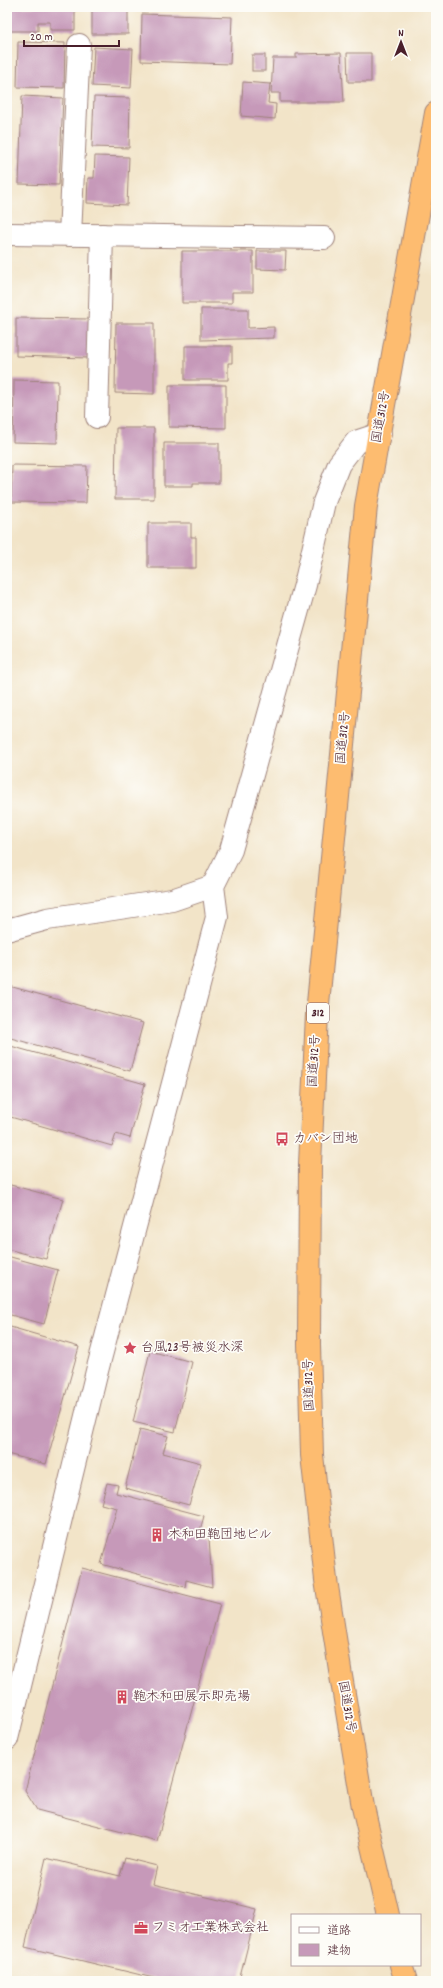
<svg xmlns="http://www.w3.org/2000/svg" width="443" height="1988" viewBox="0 0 443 1988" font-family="Dekko,'Klee One',sans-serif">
	<rect width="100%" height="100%" fill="#fdfcf7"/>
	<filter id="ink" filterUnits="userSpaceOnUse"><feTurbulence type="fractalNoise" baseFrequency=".025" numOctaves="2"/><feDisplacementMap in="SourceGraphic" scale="8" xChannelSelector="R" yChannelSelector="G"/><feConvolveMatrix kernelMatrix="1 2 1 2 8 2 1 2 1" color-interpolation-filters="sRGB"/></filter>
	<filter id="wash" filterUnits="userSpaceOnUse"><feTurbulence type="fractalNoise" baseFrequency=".012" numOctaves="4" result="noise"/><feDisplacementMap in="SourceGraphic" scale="16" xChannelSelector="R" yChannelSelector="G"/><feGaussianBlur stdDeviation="0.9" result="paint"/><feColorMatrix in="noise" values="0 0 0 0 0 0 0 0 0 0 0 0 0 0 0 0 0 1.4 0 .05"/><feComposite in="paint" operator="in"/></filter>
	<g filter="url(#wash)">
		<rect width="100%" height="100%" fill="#f2e4c8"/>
		<g id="blocks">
			<g fill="#c699b9">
				<polygon points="7,7 75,7 75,30 50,30 50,22 38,22 38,31 7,31"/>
				<rect x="92" y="7" width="36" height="27"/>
				<polygon points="142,14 232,17 230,64 141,61"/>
				<polygon points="18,42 65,43 64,88 17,87"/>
				<polygon points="94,47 133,49 131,88 92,86"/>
				<polygon points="341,53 344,102 280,102 280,93 271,93 273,58 296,58 296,54"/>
				<polygon points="347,53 371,53 371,82 348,82"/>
				<rect x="252" y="55" width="13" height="16"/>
				<polygon points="243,82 270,84 268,103 276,104 275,119 241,116"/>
				<polygon points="22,96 63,98 59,185 19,184"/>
				<polygon points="94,97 130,98 129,148 92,147"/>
				<polygon points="95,156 129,157 127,205 87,203 88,178 94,178"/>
				<polygon points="182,251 253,251 253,292 232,292 232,303 182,303"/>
				<polygon points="257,251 286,251 285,270 257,269"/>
				<polygon points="201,309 248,309 248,328 274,327 274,338 201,340"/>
				<polygon points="16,318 90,319 89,358 16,356"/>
				<polygon points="116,323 154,323 154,394 115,393"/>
				<polygon points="185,346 232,346 232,363 228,363 228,380 185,380"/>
				<polygon points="14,380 58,381 57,443 13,442"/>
				<polygon points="169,385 226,385 226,428 169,427"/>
				<polygon points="116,428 154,428 154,499 115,499"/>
				<polygon points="164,443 219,443 219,483 193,483 193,486 164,486"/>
				<polygon points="12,465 87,466 86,503 11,502"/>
				<polygon points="148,523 191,523 191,537 196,537 196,568 148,568"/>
				<polygon points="9,986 143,1023 130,1071 7,1037 7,993"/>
				<polygon points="7,1045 145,1084 130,1138 116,1134 112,1146 7,1116"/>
				<polygon points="7,1184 63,1199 46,1259 7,1249"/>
				<polygon points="7,1256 58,1270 44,1324 7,1314"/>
				<polygon points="7,1326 79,1347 46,1464 7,1454"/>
				<polygon points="150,1351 192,1362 175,1432 133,1422"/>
				<polygon points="140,1429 168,1436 163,1453 201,1463 189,1505 125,1488"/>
				<polygon points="107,1483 118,1485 116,1493 204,1516 199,1534 209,1537 212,1587 186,1580 185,1587 101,1564 117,1508 101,1504"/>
				<polygon points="82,1568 220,1604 157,1841 37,1810 25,1791"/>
				<polygon points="46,1858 120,1876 125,1858 157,1866 153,1884 257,1909 239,1981 166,1981 25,1947"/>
			</g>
		</g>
	</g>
	<g filter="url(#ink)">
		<use href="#blocks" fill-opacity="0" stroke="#9e827a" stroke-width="1"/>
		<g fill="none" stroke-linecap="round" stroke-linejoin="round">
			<g stroke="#9e827a" stroke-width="24">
				<g id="minor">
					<polyline points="7,234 324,238"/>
					<polyline points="70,235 79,45"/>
					<polyline points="97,417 102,235"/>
					<polyline points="7,930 47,919 172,900 213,886"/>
					<polyline points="7,1739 97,1371 217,917 213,886 231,850 305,585 324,502 339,464 356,442 380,434"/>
				</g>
			</g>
			<g stroke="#9e827a" stroke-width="24">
				<g id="highway">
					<polyline points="388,1915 363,1807 341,1676 326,1580 312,1455 309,1344 310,1164 317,1014 366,506 436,113"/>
					<polyline points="401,1965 406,1981"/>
				</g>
			</g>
			<use href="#minor" stroke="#fff" stroke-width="22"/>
			<use href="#highway" stroke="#fdbc70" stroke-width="22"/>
		</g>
	</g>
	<defs>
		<g id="bus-bare" transform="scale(1.08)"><path d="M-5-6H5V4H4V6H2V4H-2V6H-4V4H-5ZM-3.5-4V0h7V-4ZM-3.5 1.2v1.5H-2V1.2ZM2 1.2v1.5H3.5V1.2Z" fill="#d1495b" stroke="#fdfcf7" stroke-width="2.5" paint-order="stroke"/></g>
		<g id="sight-bare" transform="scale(1.08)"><path d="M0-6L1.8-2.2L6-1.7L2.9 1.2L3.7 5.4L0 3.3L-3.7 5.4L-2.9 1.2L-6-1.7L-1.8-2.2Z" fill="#d1495b" stroke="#fdfcf7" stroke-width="2.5" paint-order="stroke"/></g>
		<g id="building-bare" transform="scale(1.08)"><path d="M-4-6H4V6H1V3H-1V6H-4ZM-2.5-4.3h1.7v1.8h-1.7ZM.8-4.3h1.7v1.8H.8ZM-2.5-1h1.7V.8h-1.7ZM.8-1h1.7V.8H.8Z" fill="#d1495b" stroke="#fdfcf7" stroke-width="2.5" paint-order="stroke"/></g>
		<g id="office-bare" transform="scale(1.08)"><path d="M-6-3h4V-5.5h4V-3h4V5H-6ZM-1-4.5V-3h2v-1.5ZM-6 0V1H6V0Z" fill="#d1495b" stroke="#fdfcf7" stroke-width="2.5" paint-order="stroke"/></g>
	</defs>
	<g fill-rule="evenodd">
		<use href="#bus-bare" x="282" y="1139"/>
		<use href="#sight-bare" x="130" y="1348"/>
		<use href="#building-bare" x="157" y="1535"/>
		<use href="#building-bare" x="122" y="1697"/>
		<use href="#office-bare" x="141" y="1928"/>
	</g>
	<g text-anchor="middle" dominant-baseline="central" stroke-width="3.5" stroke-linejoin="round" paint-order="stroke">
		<rect fill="#fdfcf7" stroke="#806168" stroke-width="1" x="307" y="1003" width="22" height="20" rx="3"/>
		<g font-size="12" font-weight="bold" fill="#4a1f2b">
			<text x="318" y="1013">312</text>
		</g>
		<g font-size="13" fill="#4a1f2b" stroke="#fdfcf7">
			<text transform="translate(382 417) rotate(-80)">国道312号</text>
			<text transform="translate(344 738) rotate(-85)">国道312号</text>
			<text transform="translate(315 1061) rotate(-87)">国道312号</text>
			<text transform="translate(310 1385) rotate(-92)">国道312号</text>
			<text transform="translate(346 1707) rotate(80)">国道312号</text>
		</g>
		<g font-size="13" fill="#4a1f2b" stroke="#fdfcf7" text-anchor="start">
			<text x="293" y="1139">カバン団地</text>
			<text x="141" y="1348">台風23号被災水深</text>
			<text x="168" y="1535">木和田鞄団地ビル</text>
			<text x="133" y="1697">鞄木和田展示即売場</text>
			<text x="152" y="1928">フミオ工業株式会社</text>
		</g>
	</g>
	<rect width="443" height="1988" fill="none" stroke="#fdfcf7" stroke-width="24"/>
	<rect x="291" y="1914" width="130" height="52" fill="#fdfcf7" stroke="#b5a4a5"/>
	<rect x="299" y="1927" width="20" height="6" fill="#ffffff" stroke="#b5a4a5"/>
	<text x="327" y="1934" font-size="12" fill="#4a1f2b">道路</text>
	<rect x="299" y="1944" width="20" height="12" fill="#c699b9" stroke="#b5a4a5"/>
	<text x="327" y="1954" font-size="12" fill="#4a1f2b">建物</text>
	<g transform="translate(401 42)" stroke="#fdfcf7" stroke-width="3" paint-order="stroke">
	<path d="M0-3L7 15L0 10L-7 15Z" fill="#4a1f2b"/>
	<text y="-6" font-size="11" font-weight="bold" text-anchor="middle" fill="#4a1f2b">N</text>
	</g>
	<path d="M24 40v6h95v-6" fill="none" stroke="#4a1f2b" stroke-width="2"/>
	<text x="30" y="40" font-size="12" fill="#4a1f2b" stroke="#fdfcf7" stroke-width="3" paint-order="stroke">20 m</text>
</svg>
